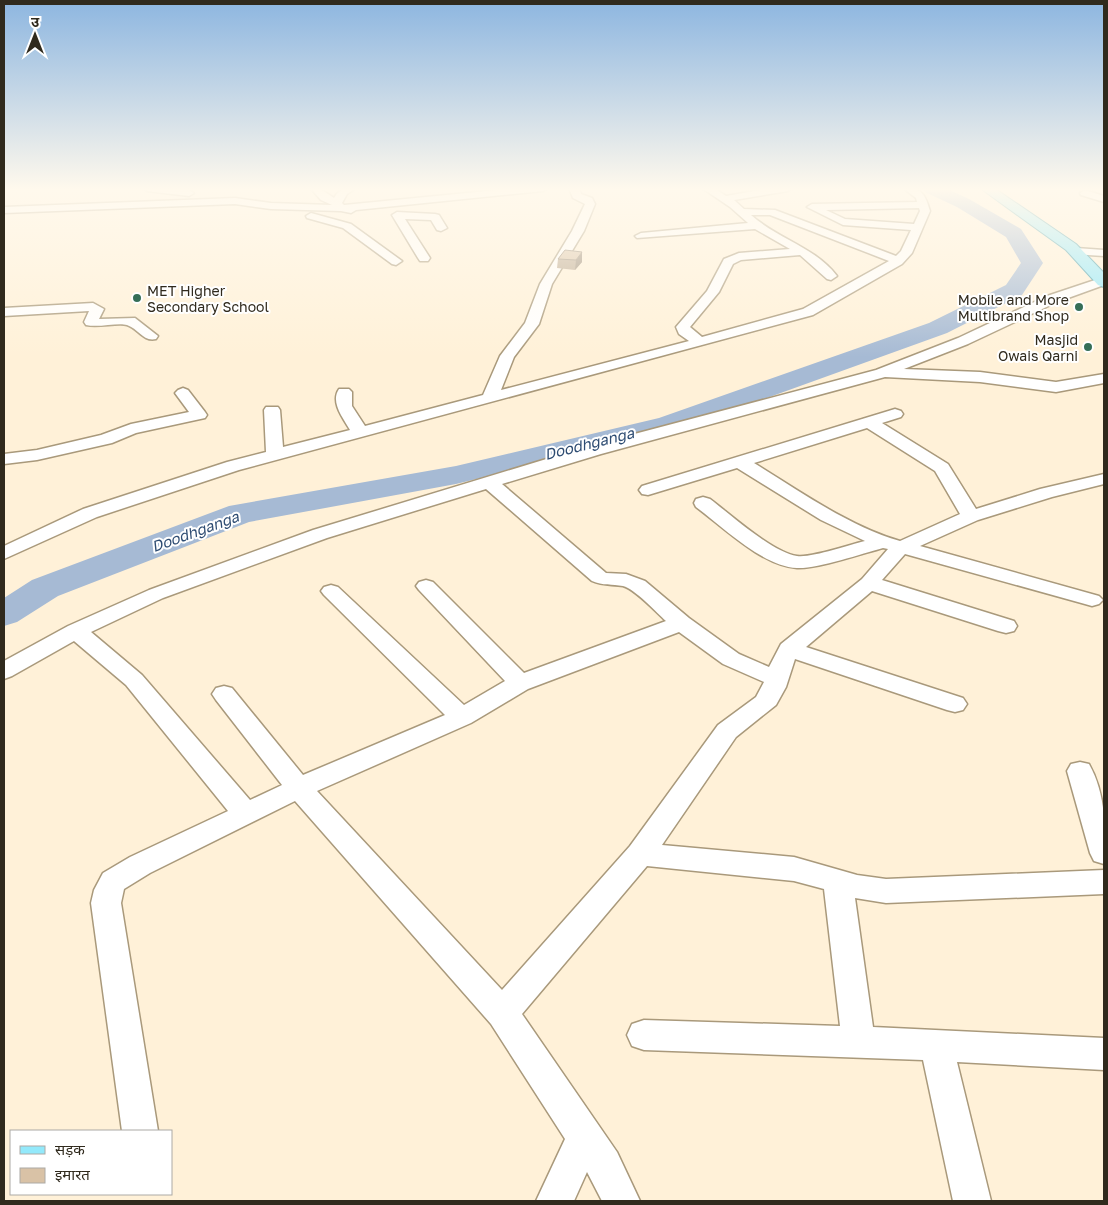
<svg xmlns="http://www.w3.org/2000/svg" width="1108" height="1205" viewBox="0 0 1108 1205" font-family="'Golos Text','Noto Sans Devanagari',sans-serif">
	<rect width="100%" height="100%" fill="#fff1d8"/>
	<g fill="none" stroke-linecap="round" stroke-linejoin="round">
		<polygon fill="#a6bad4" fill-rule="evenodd" points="922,188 945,188 969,199 1021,229 1043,263 1022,295 947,333 678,430 456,484 249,522 58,596 17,622 4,626 4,598 32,580 229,506 456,466 659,418 929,323 1006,285 1021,263 1006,237 957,207 925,192"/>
		<g stroke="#a9997b" stroke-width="3">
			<g id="minor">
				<path d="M142,188C155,188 185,185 194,193L189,196L147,191Z"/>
				<path d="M313,188H323L322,190L334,198C340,188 345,188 356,188L347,194L342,203L344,205L518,188H548L543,191L356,210L351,213L341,211L271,209L235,204L4,213V207L235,198L271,203L332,205L321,200L312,190Z"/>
				<path d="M569,188H579L581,194L592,198L595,204L584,231L552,284L539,324L514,357L501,390L689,341L679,334L676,327L707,291L724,259L739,253L790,249L755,229L637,238L635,236L641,233L748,223L730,207L702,188H714L726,196L771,188H793L788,191L734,200L744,209L775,210L896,256L901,251L911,230L843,225L807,207L812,204L917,202L916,198L903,188C922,188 925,194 930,211L912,253L902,264L813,315L239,470L97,517L4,559V546L83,509L227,462L266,452L264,410L266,407H278L280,410L283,447L350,430C343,418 330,402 339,389H349L352,392V406L365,426L483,395L500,356L525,323L540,284L572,231L585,204L573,198ZM919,208L920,211L914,224L845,219L826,210ZM751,215H770L889,261L803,309L702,337L690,327L719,292L733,264L741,260L800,255L827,279L831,280L837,276C815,247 778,239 751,215Z"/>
				<polygon points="1085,190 1104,196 1104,202 1081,195 1080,193"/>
				<polygon points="397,212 435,214 439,215 447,228 441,231 437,230 431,220 405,219 430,258 428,261 420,261 418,258 392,215"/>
				<polygon points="311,213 351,224 402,261 396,265 392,264 343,228 307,218 306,216"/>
				<polygon points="1076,248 1104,250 1104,256 1072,254 1070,252 1072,250"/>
				<path d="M1104,277V285L1057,302L968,344L904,369L980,372L1056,382L1104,374V383L1056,392L980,382L885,377L601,454L502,484L606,573L626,574L645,581L689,618L739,654L769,667L781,644L862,579L888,549L883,548C861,554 817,569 797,568C762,566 723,527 696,507L694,503L696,499L703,497L710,499C730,514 773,553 797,556C812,558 848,545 865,541L821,520L737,468L648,495L642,494L639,490L642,486L895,409L901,411L903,414L901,417L882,423L948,464L976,509L1040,489L1104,474V484L1052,497L978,520L920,546L1099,596L1103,600L1099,604L1092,606L1085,604L905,554L882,580L1014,621L1017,626L1014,631L1006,633L998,631L872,591L806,647L963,698L967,704L963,710L955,712L947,710L795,659L786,687L776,705L736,737L662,845L794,857L857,875L886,879L1104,870V894L886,903L855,898L873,1027L1104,1038V1070L957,1062L991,1201H953L923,1060L644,1050L632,1046L627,1035L632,1024L644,1020L840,1026L824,889L794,881L647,866L522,1014L617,1152L640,1201H602L587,1172L574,1201H536L565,1139L491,1024L295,801L150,873L124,889L121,903L158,1131H122L91,903L94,890L103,873L130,857L228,811L126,685L74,641L12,676L4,679V661L68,626L149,590L313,530L589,446L876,370L958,338L1047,296ZM867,428L935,471L960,514L900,541C850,527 798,490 754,463ZM486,489L592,581C603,586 612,584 623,586C635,589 656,612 666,621L524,673L433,582L426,580L419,582L416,586L419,590L505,681L464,705L338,587L331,585L324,587L321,591L324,595L445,715L303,775L232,688L224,686L216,688L212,694L216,700L282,785L250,800L142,675L91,632L163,598L327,538ZM679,632L723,664L764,682L756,697L718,725L630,846L502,990L317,791L471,723L528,689Z"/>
				<path d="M93,303L104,309L99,319L135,318L158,336L156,339C143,342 139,329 127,325C118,322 99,328 86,325L84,322L89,311L4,316V308Z"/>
				<polygon points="183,388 188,390 205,412 207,415 205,418 136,433 112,443 37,460 4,464 4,454 37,450 101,435 131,424 189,412 175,393 178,390"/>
				<path d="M1080,762L1089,764C1106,794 1106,831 1104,864L1094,861L1090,853L1067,771L1071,764Z"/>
			</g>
		</g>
		<g stroke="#429cac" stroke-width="2">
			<polygon id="primary" points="980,188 994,188 1076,244 1104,273 1104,287 1098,285 1066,250"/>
		</g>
		<use href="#minor" fill="#fff" fill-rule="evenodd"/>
		<use href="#primary" fill="#93e9fb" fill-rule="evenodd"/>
	</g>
	<polygon fill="#bba78f" points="565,250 582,262 575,270 557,268 558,259"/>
	<polygon fill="#988874" points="582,252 582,262 575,270 576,260"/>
	<polygon fill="#d9c2a6" stroke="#988874" points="565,250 582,252 576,260 558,259"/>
	<linearGradient id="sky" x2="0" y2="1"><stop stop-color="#8db6e0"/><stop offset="0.53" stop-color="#fff9ed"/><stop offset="1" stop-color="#fff9ed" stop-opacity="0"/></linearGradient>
	<rect width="1108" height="357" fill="url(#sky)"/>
	<g fill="#356e57" stroke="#fff" stroke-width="2">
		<circle cx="137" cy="298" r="5"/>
		<circle cx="1079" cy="307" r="5"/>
		<circle cx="1088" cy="347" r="5"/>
	</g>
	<g text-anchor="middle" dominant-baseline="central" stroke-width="4" stroke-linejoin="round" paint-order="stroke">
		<g font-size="14" fill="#302a1d" stroke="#fff" text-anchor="end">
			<text x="147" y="290" text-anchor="start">MET Higher<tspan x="147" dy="16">Secondary School</tspan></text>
			<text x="1069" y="299">Mobile and More<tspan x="1069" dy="16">Multibrand Shop</tspan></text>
			<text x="1078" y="339">Masjid<tspan x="1078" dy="16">Owais Qarni</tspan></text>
		</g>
		<g font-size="15" font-style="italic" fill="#2e4c72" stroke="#fff">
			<text transform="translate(589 443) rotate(-14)">Doodhganga</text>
			<text transform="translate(195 531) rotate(-20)">Doodhganga</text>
		</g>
	</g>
	<rect width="1108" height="1205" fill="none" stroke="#302a1d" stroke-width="10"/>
	<rect x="10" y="1130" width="162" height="65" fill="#ffffff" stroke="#acaaa5"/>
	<rect x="20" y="1146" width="25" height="8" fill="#93e9fb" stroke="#acaaa5"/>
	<text x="55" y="1155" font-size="15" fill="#302a1d">सड़क</text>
	<rect x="20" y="1168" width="25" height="15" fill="#d9c2a6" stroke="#acaaa5"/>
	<text x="55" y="1180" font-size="15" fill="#302a1d">इमारत</text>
	<g transform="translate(35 35)" stroke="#ffffff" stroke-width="4" paint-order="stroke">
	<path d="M0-4L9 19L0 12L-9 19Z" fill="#302a1d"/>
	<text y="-8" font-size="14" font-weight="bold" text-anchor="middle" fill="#302a1d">उ</text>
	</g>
</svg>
